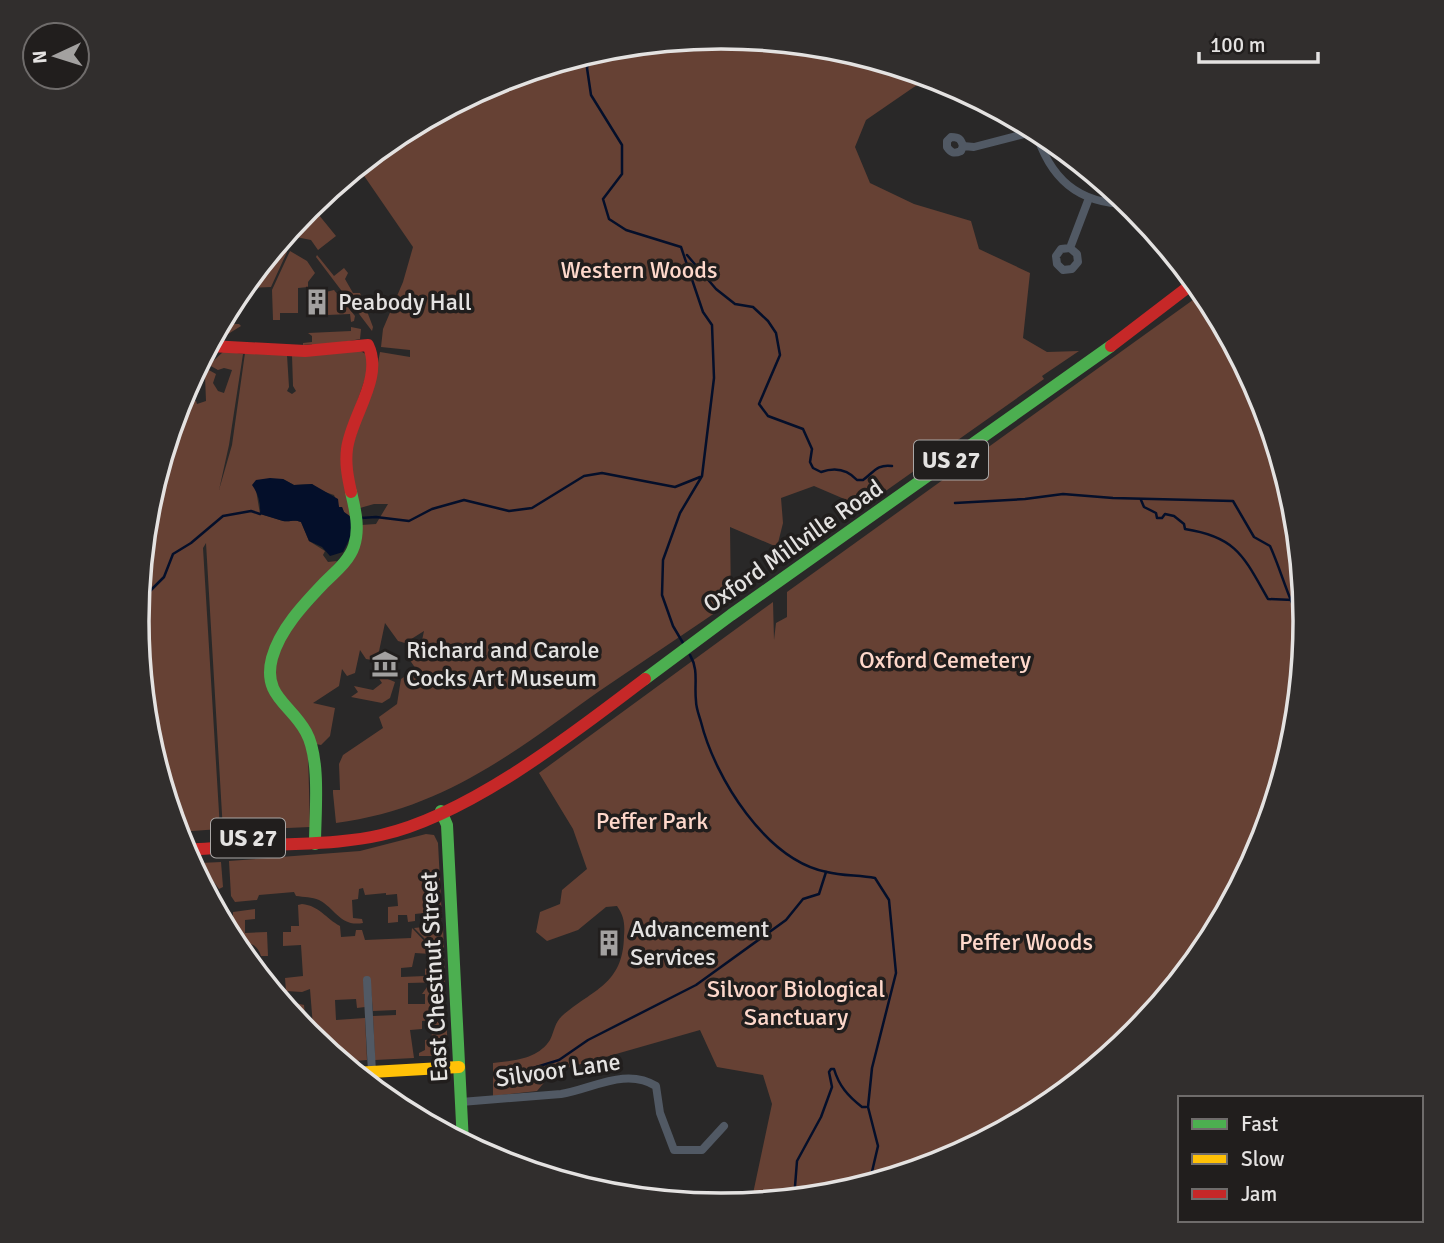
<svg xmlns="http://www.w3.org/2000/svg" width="1444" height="1243" viewBox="0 0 1444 1243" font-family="Signika,sans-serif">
	<rect width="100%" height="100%" fill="#292828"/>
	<g fill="#664134">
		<path d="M722,37L836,48L933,77L914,87L866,120L855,147L870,183L914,204L971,221L979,249L1030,273L1023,338L1047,352L1079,351L1042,376L1044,379L863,507L814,486L781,498L783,523L777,547L730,527L731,602C687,632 642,662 598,692C513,753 443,809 336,823L333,793V790H340L339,764L343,755L383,728L379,717L397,704L401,679L416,669L407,656L408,649L420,650L424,631L405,643L398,641L385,623L378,656L373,655L372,660L366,659L360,650L355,673L347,676L342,669L339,686L313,703L335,708L330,736L321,745L316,744L285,702L274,680L277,654L290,629L355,557L361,525L376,524L388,504H374L360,508L356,497L350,454L376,373L380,352L410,357V350L381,347L383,329L403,282L413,247L358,167L397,135L499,81L608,48Z"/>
		<polygon points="316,202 318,205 314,209 336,236 318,250 311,240 296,237 296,234 303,215 310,215 310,207"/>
		<polygon points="277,247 287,250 287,252 271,287 250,288 245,294 243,288"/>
		<polygon points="290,251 307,261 315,273 308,282 308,287 298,288 298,313 280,313 280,320 273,320 272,290"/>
		<polygon points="317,255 334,276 344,268 348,273 345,279 353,293 360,293 373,327 372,331 316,257"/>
		<polygon points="334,290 355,316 354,321 351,322 350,314 327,315 326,292"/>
		<path d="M1204,292L1262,398L1296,508L1307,622L1295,736L1262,846L1208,947L1135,1035L1047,1108L945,1162L836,1195L751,1203L772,1104L763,1075L717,1067L700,1030L553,1072L537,1091L493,1096V1063C513,1061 538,1059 550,1040C554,1032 555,1022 562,1016C593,989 623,985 624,936C625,924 624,916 617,906L606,907L578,930L547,941L536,932L540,912L560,904L562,890L587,869L573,829L539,773L773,602L774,640L776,623L787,617V592Z"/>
		<polygon points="231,306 231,324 239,324 241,326 220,339 215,335"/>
		<polygon points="351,327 361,329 360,339 312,348 312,344 303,345 303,343 312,342 312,336 308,333 351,331"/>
		<path d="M359,350L367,355L369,367L346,434L351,517L344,512L342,507H339L334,495L319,490L312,484L294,485L283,479L256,490L260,514C268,516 276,519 283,521C291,522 294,519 301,522L309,541L325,551L323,555L328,562L337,561L313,592L267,673L300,728L308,752L310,827L223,831L206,543L203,548L220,829L178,832L148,735L137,621L149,507L180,402L196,401L197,404L206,401L205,376L207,369L216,374L213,383L218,391L224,393L232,370L224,368L218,370L209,365L224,351L243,354L229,445L219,490L232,445L245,353L287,355L289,387L287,391L292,394L296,391L293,386L292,355Z"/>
		<polygon points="376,674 395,682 390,698 382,703 351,697 358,692 354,686 373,690 382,683"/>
		<path d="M426,834L434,835L438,843L442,919L425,920L424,913L415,914V921L408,922L407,915H398V922L388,923V907L398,906L397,894L386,895V893L365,895L363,888L359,889L358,899L352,900L353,918L362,919L363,923C340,927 336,909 319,900C312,897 304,897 296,896L294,892L259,895L257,900L235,902L231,896L229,861L360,851Z"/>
		<polygon points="221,862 223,887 219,889 200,863"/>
		<path d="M302,904C320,906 325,918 340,926L341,937L355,936L356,930H362L365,940L411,938L412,928L428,945L431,954L415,953L412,967L401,968V977L425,976V969L430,966L432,957L444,956L445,982L408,983V1004H425V994H422L427,987L445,986L448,1056H419V1053L425,1050V1040L432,1039L431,1020L422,1021V1029L410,1030L414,1058L375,1060L373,1016L396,1015V1010L373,1011L370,979L365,1007L357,1008L356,999L335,1000L336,1020L365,1018L367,1060L341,1062L314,1039L310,989L302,992L286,991L285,978L303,976L301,945L283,946V932H291V926H299L298,905Z"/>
		<path d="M255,909V919L245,920V933L267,932L268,956H261C256,940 245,944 233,939V912Z"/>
		<polygon points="443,925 444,952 442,953 440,948 434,952 428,942 414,928"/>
		<polygon points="295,1003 304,1005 307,1034 284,1006 294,1005"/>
	</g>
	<path fill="#040f2a" d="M270,478L283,479L294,485L312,484L338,499L339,507H342L344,512L351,517L352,534L343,552L330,556L322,547L309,541L301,522C294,519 291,522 283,521C275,519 268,516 260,514C261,504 258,493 252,485L256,480Z"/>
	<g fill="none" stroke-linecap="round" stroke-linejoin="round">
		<g stroke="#040f2a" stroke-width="2.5">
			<polyline points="591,53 587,68 591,95 622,145 622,174 603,199 609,219 626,230 681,247 703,312 712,325 714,378 702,476 680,513 663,560 662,595 673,626 683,643"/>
			<path d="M687,255L716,289L735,304L753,307L768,321L776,333L780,355L759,404L768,416L803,429L812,449L810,462L813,468L821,472C835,467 847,469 857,480H863C874,472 877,464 892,466"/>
			<path d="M1141,500L1144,507L1156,513L1157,518H1162L1165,514L1174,516L1184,524L1185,529C1237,537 1244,557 1268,599L1293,600"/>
			<path d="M955,503L1025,499L1063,494L1113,498L1233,501L1254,537L1270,546C1282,572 1290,607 1306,629"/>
			<polyline points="361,518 376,517 409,521 432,509 464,500 509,511 532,508 584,476 602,473 675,487 700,477"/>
			<polyline points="139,602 164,577 173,554 191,543 223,516 251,511 260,514"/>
			<path d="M690,655C699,670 694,684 696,701C696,708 699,715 701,722C715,778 766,860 827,872C842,876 859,875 875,878L889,900L896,973L872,1068L868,1107L878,1146L871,1176L860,1188"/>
			<polyline points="514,1086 515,1081 530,1069 559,1060 588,1040 696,985 786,920 803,899 819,894 826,872"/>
			<path d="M794,1199L797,1161L821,1117L832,1087L829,1072L831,1069H834C839,1086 848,1096 862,1107H866"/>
		</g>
		<g stroke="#515964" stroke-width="8">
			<path d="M1035,129C1049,178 1078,205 1131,204"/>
			<path d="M963,146L961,151C954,154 951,153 947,147V141L951,137C959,137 961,139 963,146L974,147L1036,131"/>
			<polyline points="1070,248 1077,254 1078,262 1072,269 1063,270 1057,264 1056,256 1061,249 1070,248 1089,198"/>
			<polyline points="367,980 372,1072"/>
			<path d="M461,1102L561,1094C592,1089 626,1067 656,1086L660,1113L674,1150H702L724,1126"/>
		</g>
		<g stroke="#4caf50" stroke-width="12">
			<polyline points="645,679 731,615 1111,346"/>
			<polyline points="441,811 447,825 463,1143"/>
			<path d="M315,844C315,813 321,759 306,732C291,704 262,696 272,658C280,629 304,604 324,583C335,572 349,561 354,546C360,528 355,509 351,492"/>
		</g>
		<polyline stroke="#ffc107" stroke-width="12" points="354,1073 459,1067"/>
		<g stroke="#c62828" stroke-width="12">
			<path d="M210,346L305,351L368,345C384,378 351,416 347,449C345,464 348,478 351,492"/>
			<polyline points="1111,346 1196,281"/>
			<path d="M184,850C214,848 244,846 274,845C310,843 346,843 381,835C469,815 573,734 645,679"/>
		</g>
	</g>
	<defs>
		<g id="building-bare" transform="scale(2.1)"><path d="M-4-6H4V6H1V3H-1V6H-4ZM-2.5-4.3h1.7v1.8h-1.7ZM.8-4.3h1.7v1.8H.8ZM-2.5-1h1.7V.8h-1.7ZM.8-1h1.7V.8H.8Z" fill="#a3a1a0" stroke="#211e1d" stroke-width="2.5" paint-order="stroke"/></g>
		<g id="museum-bare" transform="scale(2.1)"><path d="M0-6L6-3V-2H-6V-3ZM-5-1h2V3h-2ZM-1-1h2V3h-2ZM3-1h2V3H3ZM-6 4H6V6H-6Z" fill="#a3a1a0" stroke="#211e1d" stroke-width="2.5" paint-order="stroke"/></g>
	</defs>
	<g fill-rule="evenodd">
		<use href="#building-bare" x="317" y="302"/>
		<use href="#museum-bare" x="385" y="664"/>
		<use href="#building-bare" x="609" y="943"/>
	</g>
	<g text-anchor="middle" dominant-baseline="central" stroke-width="7" stroke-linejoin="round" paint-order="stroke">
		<g fill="#211e1d" stroke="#aaa7a6" stroke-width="2">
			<rect x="914" y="440.5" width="74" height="39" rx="5"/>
			<rect x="211" y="818.5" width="74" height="39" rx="5"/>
		</g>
		<g font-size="23" font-weight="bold" fill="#e4e2e1">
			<text x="951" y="460">US 27</text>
			<text x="248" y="838">US 27</text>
		</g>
		<g font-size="24" fill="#fed8cb" stroke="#211e1d">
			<text x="639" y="270">Western Woods</text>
			<text x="945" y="660">Oxford Cemetery</text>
			<text x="652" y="821">Peffer Park</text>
			<text x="1026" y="942">Peffer Woods</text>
			<text x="796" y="989">Silvoor Biological<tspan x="796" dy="28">Sanctuary</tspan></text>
		</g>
		<g font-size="24" fill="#e4e2e1" stroke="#211e1d" text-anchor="start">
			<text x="338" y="302">Peabody Hall</text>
			<text x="406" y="650">Richard and Carole<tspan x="406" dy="28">Cocks Art Museum</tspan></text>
			<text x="630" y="929">Advancement<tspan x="630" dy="28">Services</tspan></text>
		</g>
		<g font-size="24" fill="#e4e2e1" stroke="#211e1d">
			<text transform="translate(793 546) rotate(-35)">Oxford Millville Road</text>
			<text transform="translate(434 977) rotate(-93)">East Chestnut Street</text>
			<text transform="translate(558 1070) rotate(-8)">Silvoor Lane</text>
		</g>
	</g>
	<path d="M0 0H1444V1243H0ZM149 621a572 572 0 1 1 1144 0a572 572 0 1 1-1144 0Z" fill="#312e2d" fill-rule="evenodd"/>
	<path fill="none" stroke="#e4e2e1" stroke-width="3.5" d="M149 621a572 572 0 1 1 1144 0a572 572 0 1 1-1144 0Z"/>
	<rect x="1178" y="1096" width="245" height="126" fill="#211e1d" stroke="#6f6c6b" stroke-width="2"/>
	<rect x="1192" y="1119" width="35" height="10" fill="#4caf50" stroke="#6f6c6b" stroke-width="2"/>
	<text x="1241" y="1131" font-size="21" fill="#e4e2e1">Fast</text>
	<rect x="1192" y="1154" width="35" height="10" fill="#ffc107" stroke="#6f6c6b" stroke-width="2"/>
	<text x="1241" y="1166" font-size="21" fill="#e4e2e1">Slow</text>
	<rect x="1192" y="1189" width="35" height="10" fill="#c62828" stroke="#6f6c6b" stroke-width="2"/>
	<text x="1241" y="1201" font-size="21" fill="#e4e2e1">Jam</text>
	<g transform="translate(56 56) rotate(266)"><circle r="33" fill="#211e1d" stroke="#6f6c6b" stroke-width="2"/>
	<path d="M0-5L12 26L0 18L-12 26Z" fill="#a3a1a0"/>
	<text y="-10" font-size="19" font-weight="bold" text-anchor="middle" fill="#e4e2e1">N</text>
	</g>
	<path d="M1199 52v10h119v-10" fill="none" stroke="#e4e2e1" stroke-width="3.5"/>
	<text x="1210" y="52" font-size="21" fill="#e4e2e1" stroke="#211e1d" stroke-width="5" paint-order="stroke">100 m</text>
</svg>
